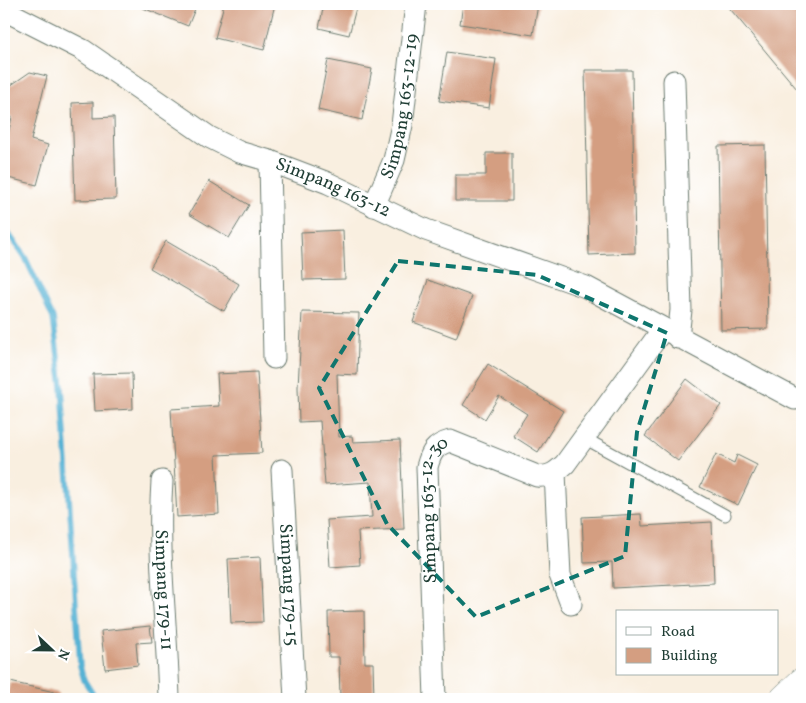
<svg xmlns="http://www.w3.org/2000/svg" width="806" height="703" viewBox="0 0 806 703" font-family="Vollkorn,serif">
	<rect width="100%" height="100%" fill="#fff"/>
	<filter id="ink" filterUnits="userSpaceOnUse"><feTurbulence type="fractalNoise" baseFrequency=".02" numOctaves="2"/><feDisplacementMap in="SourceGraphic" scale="10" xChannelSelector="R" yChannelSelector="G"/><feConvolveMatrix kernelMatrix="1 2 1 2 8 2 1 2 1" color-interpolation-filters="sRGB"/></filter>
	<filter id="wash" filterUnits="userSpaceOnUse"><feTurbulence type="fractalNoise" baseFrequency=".0096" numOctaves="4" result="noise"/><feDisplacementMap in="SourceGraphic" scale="20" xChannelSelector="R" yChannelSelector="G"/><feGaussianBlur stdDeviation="1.12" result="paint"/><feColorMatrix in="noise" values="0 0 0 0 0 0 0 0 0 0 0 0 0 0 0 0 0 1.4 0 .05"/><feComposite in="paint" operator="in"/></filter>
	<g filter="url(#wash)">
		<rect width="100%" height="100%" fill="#f9efe0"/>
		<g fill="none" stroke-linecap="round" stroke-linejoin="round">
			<polyline stroke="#56b2d4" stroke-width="5.5" points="4,227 25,257 53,318 62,387 80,666 84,680 96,699"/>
		</g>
		<g id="blocks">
			<g fill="#d49e81">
				<polygon points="133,4 197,4 188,26"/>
				<polygon points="224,4 275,4 264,50 215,38"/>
				<polygon points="324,4 357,4 349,35 319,28"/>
				<polygon points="463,4 538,4 533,35 460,24"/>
				<polygon points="726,4 791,4 802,18 802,95"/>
				<polygon points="447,52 496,59 489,108 439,101"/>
				<polygon points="328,60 372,69 362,120 318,110"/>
				<polygon points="585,70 632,70 635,253 589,255"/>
				<polygon points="30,72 47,76 31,140 48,145 37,185 4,177 4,152 12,117 4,115 4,90"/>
				<polygon points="93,102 93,118 114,117 116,199 75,200 72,103"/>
				<polygon points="765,145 768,329 721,330 718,146"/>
				<polygon points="486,153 512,153 512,201 455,201 455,175 486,175"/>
				<polygon points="209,181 249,205 229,238 189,214"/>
				<polygon points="343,230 345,279 303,280 301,232"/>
				<polygon points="166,241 239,284 224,311 150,268"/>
				<polygon points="428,280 472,296 456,338 413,322"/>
				<polygon points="302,312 359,313 357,375 337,374 339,437 352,436 353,442 400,440 404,529 358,531 360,565 330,567 327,520 372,517 370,482 325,485 320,421 299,422 298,387"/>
				<polygon points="488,364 563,411 538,452 513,436 527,414 499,396 485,419 463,405"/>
				<polygon points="257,372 262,453 216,455 219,514 177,517 171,409 219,406 217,374"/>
				<polygon points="132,373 133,409 95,411 93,374"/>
				<polygon points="687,379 721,405 678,461 645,436"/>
				<polygon points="716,454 734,463 737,455 757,465 738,505 700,487"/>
				<polygon points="641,514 642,526 712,522 714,583 613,588 612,562 584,563 582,517"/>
				<polygon points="260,557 263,622 231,623 228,559"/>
				<polygon points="364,611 365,663 373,663 374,699 340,699 339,657 329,657 328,612"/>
				<polygon points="150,626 152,642 136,643 138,665 105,669 101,631"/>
				<polygon points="10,682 59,693 59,699 6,699"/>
			</g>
		</g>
	</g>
	<g filter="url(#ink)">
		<use href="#blocks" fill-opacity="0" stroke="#6b7b70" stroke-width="1"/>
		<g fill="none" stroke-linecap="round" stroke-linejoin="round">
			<g stroke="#6b7b70" stroke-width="13">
				<polyline id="service" points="584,438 725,515"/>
			</g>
			<g stroke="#6b7b70" stroke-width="23">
				<g id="minor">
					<path id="s1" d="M4,10L83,50L209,137L239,152L270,161L328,183L426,230L586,287L795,399"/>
					<polyline points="674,81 681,310 678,338"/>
					<polyline points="270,161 274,358"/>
					<path id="s2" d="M374,206L394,160L402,125L416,4"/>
					<path id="s3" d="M282,470L295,699"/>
					<polyline points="555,473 560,575 571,604"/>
					<path id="s4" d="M162,481C157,554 167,626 169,699"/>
					<path id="s5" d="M435,699L427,467C431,452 435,445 450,441L537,476C550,477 555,473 565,464L663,329"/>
				</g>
			</g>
			<g stroke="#6b7b70" stroke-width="29">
				<polyline id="motorway" points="784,699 802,682"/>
			</g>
			<use href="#service" stroke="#fff" stroke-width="11"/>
			<use href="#minor" stroke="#fff" stroke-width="21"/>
			<use href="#motorway" stroke="#fff" stroke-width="28"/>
		</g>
	</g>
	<path fill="none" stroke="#0f766e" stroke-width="4" stroke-dasharray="10 6" stroke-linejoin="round" d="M398,261L537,275L667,333L637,432L625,556L476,617L387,524L319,388Z"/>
	<g text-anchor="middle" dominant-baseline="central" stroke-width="4" stroke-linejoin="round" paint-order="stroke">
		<g font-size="18" fill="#1f3d34" stroke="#fff">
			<text stroke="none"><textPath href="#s2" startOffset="104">Simpang 163-12-19</textPath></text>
			<text stroke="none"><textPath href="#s1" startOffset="376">Simpang 163-12</textPath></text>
			<text stroke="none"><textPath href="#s5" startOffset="191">Simpang 163-12-30</textPath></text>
			<text stroke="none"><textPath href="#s3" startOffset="115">Simpang 179-15</textPath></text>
			<text stroke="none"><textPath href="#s4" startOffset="109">Simpang 179-11</textPath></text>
		</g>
	</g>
	<rect width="806" height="703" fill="none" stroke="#fff" stroke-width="20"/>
	<rect x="616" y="610" width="162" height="65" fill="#ffffff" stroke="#a5b1ae"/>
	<rect x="626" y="627" width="25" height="8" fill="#ffffff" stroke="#a5b1ae"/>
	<text x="661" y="636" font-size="15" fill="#1f3d34">Road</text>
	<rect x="626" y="648" width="25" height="15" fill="#d49e81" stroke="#a5b1ae"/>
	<text x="661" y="660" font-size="15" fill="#1f3d34">Building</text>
	<g transform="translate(52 650) rotate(112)" stroke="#ffffff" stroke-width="4" paint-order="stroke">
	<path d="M0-4L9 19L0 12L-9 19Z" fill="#1f3d34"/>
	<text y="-8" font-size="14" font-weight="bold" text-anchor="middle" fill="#1f3d34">N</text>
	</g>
</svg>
